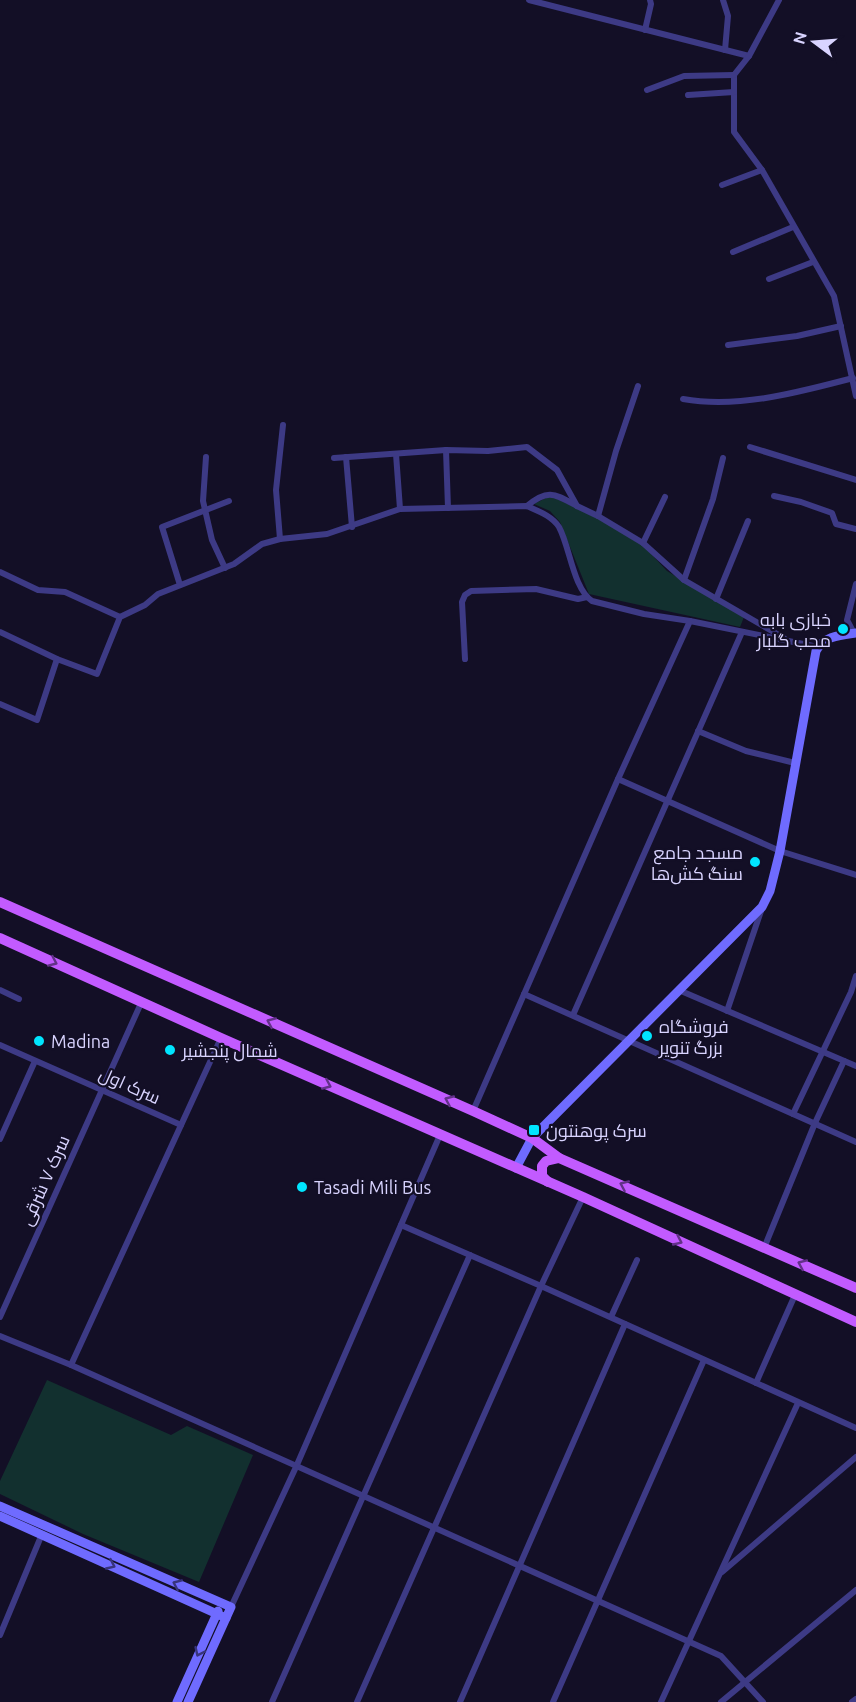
<svg xmlns="http://www.w3.org/2000/svg" width="856" height="1702" viewBox="0 0 856 1702" font-family="Ubuntu,Cairo,sans-serif">
	<rect width="100%" height="100%" fill="#130f26"/>
	<g fill="#12302f">
		<polygon points="550,496 595,516 639,541 667,571 744,617 740,627 589,594 560,522 550,511 534,504"/>
		<polygon points="47,1380 171,1435 187,1426 253,1455 199,1582 83,1534 0,1494 0,1481"/>
	</g>
	<g fill="none" stroke-linecap="round" stroke-linejoin="round">
		<g stroke="#3d3a85" stroke-width="6">
			<polyline points="529,0 749,56"/>
			<polyline points="723,0 728,16 725,50"/>
			<polyline points="779,0 749,56 734,75 734,132 762,170 834,296 856,396"/>
			<polyline points="645,30 651,4 650,0"/>
			<polyline points="647,90 684,76 734,75"/>
			<polyline points="688,95 734,92"/>
			<polyline points="722,185 762,170"/>
			<polyline points="733,252 793,227"/>
			<polyline points="769,279 813,262"/>
			<polyline points="728,345 797,336 841,326"/>
			<path d="M683,399C739,409 799,392 853,378"/>
			<polyline points="750,447 856,480"/>
			<polyline points="446,450 448,508"/>
			<polyline points="396,454 400,509"/>
			<polyline points="206,457 203,501 212,540 225,568"/>
			<polyline points="346,457 352,527"/>
			<polyline points="334,458 446,450 488,451 527,447 557,470 577,506 598,516 643,543 684,580 784,638"/>
			<polyline points="774,496 801,502 832,513 836,524 856,529"/>
			<path d="M527,506C548,488 555,494 577,506"/>
			<polyline points="598,516 616,451 638,386"/>
			<polyline points="280,539 276,490 283,425"/>
			<polyline points="643,543 665,497"/>
			<polyline points="0,572 38,590 65,592 120,617"/>
			<polyline points="684,580 713,499 723,458"/>
			<polyline points="180,585 162,527 229,501"/>
			<polyline points="716,599 748,521"/>
			<path d="M0,632L57,659L97,674L120,617L145,605L158,594L234,564L262,544L280,539L327,534L400,509L527,506C538,511 552,516 559,527C570,547 573,588 592,601L644,614L690,621L818,647"/>
			<polyline points="854,633 847,620 856,584"/>
			<polyline points="465,659 462,602 465,595 471,591 536,589 578,599 587,597"/>
			<polyline points="0,704 37,720 57,659"/>
			<polyline points="698,731 746,751 795,763"/>
			<polyline points="618,779 780,851 856,875"/>
			<polyline points="0,990 19,999"/>
			<polyline points="681,991 856,1066"/>
			<polyline points="524,994 856,1142"/>
			<polyline points="727,1011 761,911"/>
			<polyline points="573,1015 742,632"/>
			<polyline points="0,1045 181,1125"/>
			<polyline points="473,1111 618,779 690,621"/>
			<polyline points="793,1114 851,992 856,976"/>
			<polyline points="0,1139 35,1061"/>
			<polyline points="401,1225 541,1286 856,1428"/>
			<polyline points="764,1248 815,1123 844,1061"/>
			<polyline points="0,1317 142,1001"/>
			<polyline points="611,1317 637,1260"/>
			<polyline points="0,1336 71,1365 721,1656 763,1702"/>
			<polyline points="71,1365 221,1038"/>
			<polyline points="756,1383 795,1295"/>
			<polyline points="722,1572 856,1457"/>
			<polyline points="231,1607 296,1467 440,1135"/>
			<polyline points="0,1635 42,1534"/>
			<polyline points="272,1702 470,1255"/>
			<polyline points="357,1702 541,1286 583,1197"/>
			<polyline points="460,1702 625,1324"/>
			<polyline points="553,1702 704,1360"/>
			<polyline points="661,1702 798,1403"/>
			<polyline points="721,1702 856,1590"/>
			<polyline points="852,1702 856,1699"/>
		</g>
		<g stroke="#6f6bff" stroke-width="9">
			<path d="M516,1168L532,1138L762,907L770,891L780,851L816,651C823,636 841,635 856,633"/>
			<polyline points="0,1506 231,1607 188,1702"/>
			<polyline points="0,1516 226,1618"/>
			<polyline points="177,1702 218,1611"/>
		</g>
		<g stroke="#c25bff" stroke-width="10">
			<polyline points="0,902 473,1111 532,1138 559,1158 856,1288"/>
			<polyline points="0,938 221,1038 583,1197 856,1322"/>
			<polyline points="548,1182 542,1176 542,1166 546,1161 559,1158"/>
		</g>
	</g>
	<defs><path id="oneway-chevron" d="M-2-3.5L2.5 0L-2 3.5" fill="none" stroke-width="1.6" stroke-linecap="round" stroke-linejoin="round" transform="scale(1.5)"/></defs>
	<g stroke="#623188">
		<use href="#oneway-chevron" transform="translate(53 962) rotate(24)"/>
		<use href="#oneway-chevron" transform="translate(271 1022) rotate(-156)"/>
		<use href="#oneway-chevron" transform="translate(327 1085) rotate(24)"/>
		<use href="#oneway-chevron" transform="translate(449 1100) rotate(-156)"/>
		<use href="#oneway-chevron" transform="translate(624 1185) rotate(-156)"/>
		<use href="#oneway-chevron" transform="translate(678 1241) rotate(25)"/>
		<use href="#oneway-chevron" transform="translate(802 1264) rotate(-156)"/>
	</g>
	<g stroke="#38347d">
		<use href="#oneway-chevron" transform="translate(111 1565) rotate(25)"/>
		<use href="#oneway-chevron" transform="translate(177 1584) rotate(-156)"/>
		<use href="#oneway-chevron" transform="translate(199 1652) rotate(115)"/>
	</g>
	<g fill="#00e5ff" stroke="#130f26" stroke-width="2">
		<circle cx="843" cy="629" r="6"/>
		<circle cx="755" cy="862" r="6"/>
		<circle cx="647" cy="1036" r="6"/>
		<circle cx="39" cy="1041" r="6"/>
		<circle cx="170" cy="1050" r="6"/>
		<rect x="528" y="1124" width="12" height="12" rx="3"/>
		<circle cx="302" cy="1187" r="6"/>
	</g>
	<g text-anchor="middle" dominant-baseline="central" stroke-width="4.5" stroke-linejoin="round" paint-order="stroke">
		<g font-size="18" fill="#d9d4ff" stroke="#130f26" text-anchor="start">
			<text x="831" y="619" text-anchor="end">خبازی بابه<tspan x="831" dy="21">محب گلبار</tspan></text>
			<text x="743" y="852" text-anchor="end">مسجد جامع<tspan x="743" dy="21">سنگ کش‌ها</tspan></text>
			<text x="659" y="1026">فروشگاه<tspan x="659" dy="21">بزرگ تنویر</tspan></text>
			<text x="51" y="1041">Madina</text>
			<text x="182" y="1050">شمال پنجشیر</text>
			<text x="546" y="1130">سرک پوهنتون</text>
			<text x="314" y="1187">Tasadi Mili Bus</text>
		</g>
		<g font-size="18" fill="#d9d4ff" stroke="#130f26">
			<text transform="translate(130 1085) rotate(24)">سرک‌ اول</text>
			<text transform="translate(44 1180) rotate(-66)">سرک ۷ شرقی</text>
		</g>
	</g>
	<g transform="translate(814 42) rotate(286)" stroke="#130f26" stroke-width="4.5" paint-order="stroke">
	<path d="M0-4.5L10 22L0 15L-10 22Z" fill="#d9d4ff"/>
	<text y="-9" font-size="16" font-weight="bold" text-anchor="middle" fill="#d9d4ff">N</text>
	</g>
</svg>
